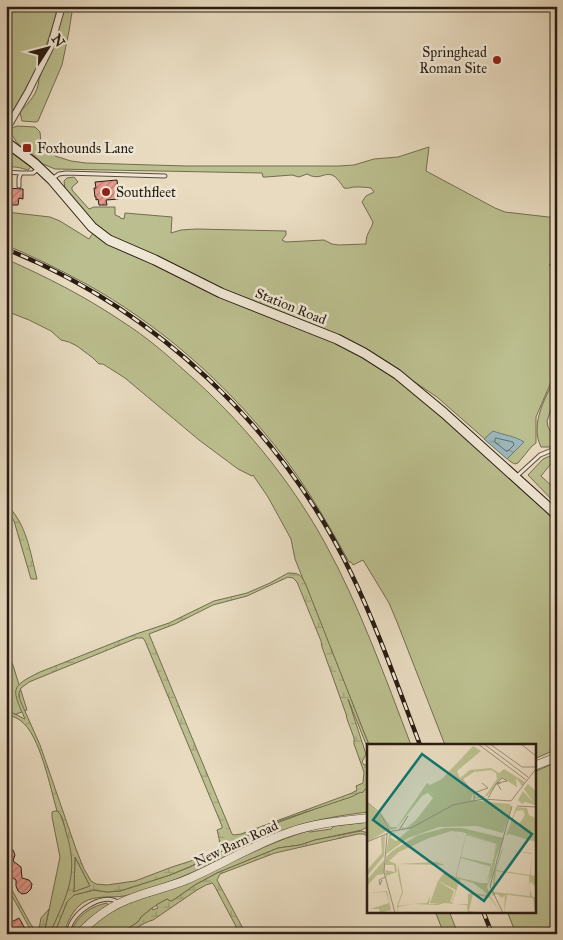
<svg xmlns="http://www.w3.org/2000/svg" width="563" height="940" viewBox="0 0 563 940" font-family="'IM FELL Great Primer',serif">
	<style>
		.grass { fill: #bbbe8e; stroke: #726d50 }
		.wetland { fill: url(#wetland-marsh); stroke: #726d50; fill-rule: evenodd }
		.water { fill: url(#water-ripples); stroke: #6e7a79 }
		.lines { fill: none; stroke-linecap: round; stroke-linejoin: round }
		.shore { stroke: #626a68; stroke-width: 1 }
		.building { fill: url(#building-hatch); stroke: #291c12 }
		.service-casing { stroke: #594c3e; stroke-width: 5 }
		.minor-casing { stroke: #594c3e; stroke-width: 8 }
		.tertiary-casing { stroke: #594c3e; stroke-width: 9 }
		.secondary-casing { stroke: #291c12; stroke-width: 11 }
		.service { stroke: #f0e8d6; stroke-width: 3 }
		.minor { stroke: #f0e8d6; stroke-width: 6 }
		.tertiary { stroke: #f0e8d6; stroke-width: 8 }
		.secondary { stroke: #f0e8d6; stroke-width: 9 }
		.rail-casing { stroke: #291c12; stroke-width: 4.5 }
		.rail { stroke: #f0e8d6; stroke-width: 2.5; stroke-dasharray: 8; stroke-linecap: butt }
		.poi-dot { fill: #8f2418; stroke: #f0e8d6; stroke-width: 2 }
		.labels { text-anchor: middle; stroke-width: 5; stroke-linejoin: round; paint-order: stroke }
		.poi-label { font-size: 14px; fill: #291c12; stroke: #f0e8d6; text-anchor: start }
		.street-label { font-size: 14px; fill: #291c12; stroke: #f0e8d6 }
		.inset-road { fill: none; stroke: #9c8f7a; stroke-width: 1 }
		.view { fill: #0f766e; fill-opacity: 0.15; stroke: #0f766e; stroke-width: 2.5 }
		.inset-edge { fill: none; stroke: #291c12; stroke-width: 2.5 }
	</style>
	<defs>
		<pattern id="wetland-marsh" width="20" height="14" patternUnits="userSpaceOnUse" patternTransform="scale(1.25)"><rect width="20" height="14" fill="#bbbe8e"/><path d="M1 5h8M5 5V1M11 12h8M15 12V8" fill="none" stroke="#a1a379"/></pattern>
		<pattern id="water-ripples" width="26" height="14" patternUnits="userSpaceOnUse" patternTransform="scale(1.25)"><rect width="26" height="14" fill="#9cb8be"/><path d="M2 4q2-2 4 0t4 0M15 11q2-2 4 0t4 0" fill="none" stroke="#7f9599"/></pattern>
		<pattern id="building-hatch" width="6" height="6" patternUnits="userSpaceOnUse" patternTransform="scale(1.25)"><rect width="6" height="6" fill="#e6998d"/><path d="M-1 1l2-2M0 6l6-6M5 7l2-2" fill="none" stroke="#ba7c72"/></pattern>
	</defs>
	<rect width="100%" height="100%" fill="#e8dbc0"/>
	<filter id="stains"><feTurbulence type="fractalNoise" baseFrequency=".004" numOctaves="4"/><feColorMatrix values="0 0 0 0 .2 0 0 0 0 .09 0 0 0 0 .02 0 0 0 .5 -.17"/></filter>
	<radialGradient id="worn" r=".72"><stop offset=".6" stop-color="#630" stop-opacity="0"/><stop offset="1" stop-color="#630" stop-opacity=".3"/></radialGradient>
	<!-- grass -->
	<path class="grass" d="M6,6H48L47,11L49,6H58C50,39 40,64 23,93C18,102 13,111 6,119Z
		M67,6H73L69,31L62,65L38,121L36,122L22,121L20,112C29,102 38,94 39,79L57,35L63,13Z
		M17,126L35,127L40,132L41,143L55,156L71,161L86,163L186,166H339L354,165L374,159L398,157L429,147L426,171L495,208L505,212L557,218V265L550,264L549,265L557,266V368L536,417V443L532,446L518,463L515,464L511,462L437,397L395,369L240,298L103,233L84,213L65,189L64,181L67,178L74,177L78,182L72,187V190L89,209L94,207H115V215L120,217V218L124,219L125,213L172,217L171,233L181,230L196,229L286,231V235L282,240L286,242L324,240L332,244L338,245L366,244C366,232 371,231 373,222L362,202L366,196L374,192L371,188C366,187 360,187 355,187C351,187 349,189 344,188C341,184 337,177 332,175C324,172 319,181 307,174L299,177L292,175L266,177H263L262,173L55,169L43,164L28,150L29,149L27,147L25,148L23,146L21,147L20,146C15,140 11,136 12,128Z
		M6,148L31,167L28,170C20,168 14,165 6,169Z
		M6,212L50,217L60,221L89,239L93,233L106,242L117,248L301,327L369,358L419,396L543,509L557,524V749L534,759V745H445L397,622L389,603L363,560L353,565L351,562H349C324,516 297,470 262,430C213,372 154,322 88,285C61,270 34,257 6,245Z
		M6,259C47,277 86,297 123,322C145,336 165,353 185,371C241,420 289,478 325,543C360,607 385,677 411,745H369L295,559L291,539L268,497L253,475L252,476L238,469L199,440L125,378L103,364H99L93,358L77,346L69,342L61,340L51,331L29,320L6,311Z
		M557,374V392L547,421L548,427L555,438L556,443L552,447H541C529,423 547,395 557,374Z
		M550,456H554V460L541,476L557,491V505L528,475L543,459Z
		M6,643L27,710L6,718Z
		M557,762V774L556,775L557,780V934H516L507,911H534V772Z
		M368,786V812C343,815 318,819 293,827C273,833 254,844 234,853C205,867 177,880 146,890C139,892 132,895 124,896C111,898 96,895 84,902C73,909 67,922 64,934H54L67,902L74,895L94,890L107,892L120,891L170,875L190,867L226,849L252,833L260,829L326,805L361,791L363,792Z
		M55,811H57L60,813C64,826 71,840 72,854C75,882 63,905 52,929L49,934H44L60,857L52,817V812Z
		M368,822V829L365,828L362,830L315,840L300,845L278,848L217,873L195,885L172,901H170L167,899L152,908L141,917L138,922L119,934H84C117,900 149,898 189,882C200,878 210,872 220,867C249,854 277,840 308,831L310,832L331,829L334,826Z
		M75,857L90,886L72,893L74,890Z
		M107,903L108,905L97,913L78,929L74,930L73,927C81,913 92,906 107,903Z
		M435,911H449L458,934H444Z"/>
	<!-- wetland -->
	<path class="wetland" d="M6,504C27,524 30,552 37,579H31L14,521L6,510Z
		M288,573C300,573 301,575 306,585L369,745H368V749L348,699L366,754L362,762L364,765H368V786L362,793L361,792L351,797L282,820L260,829L252,833L226,849L189,867L170,875L120,891L107,892L94,890L74,895L67,902L55,932L54,934H49L52,929C68,892 79,873 66,832C64,825 63,815 57,811C50,787 40,735 21,721C16,717 11,716 6,715V712C14,712 18,716 25,719C12,689 9,687 40,672L136,634L169,623L214,601L247,593L270,583ZM288,577L293,578L297,582L321,641L322,647L346,714L347,719L354,738V744L364,772L363,783L356,786L357,790L352,793L241,834L234,835L232,834L149,634L175,624L213,605L247,596ZM137,638H143L145,641L222,826V828L217,830C219,836 219,841 221,847L215,851L200,858L172,867L135,881L107,885L96,884L91,881L84,869L76,849L40,745L20,700L19,693L21,688L29,682ZM75,857L90,886L73,892L74,890Z
		M361,831L368,833V837L364,834H358L275,853L220,874L217,880L246,934H240L214,885L212,883L206,885L197,890L153,920C141,923 131,934 119,934L138,922L141,917L152,908L153,910L158,908L156,905L167,899L170,901H172L195,885L217,873L278,848L300,845L315,840Z
		M6,879L30,923L36,932L39,929L41,918L49,909L44,934H33L6,885Z"/>
	<!-- water -->
	<path class="water" d="M493,431C503,435 515,436 524,442L507,459L484,439Z"/>
	<g class="lines">
		<!-- shore -->
		<path class="shore" d="M496,438L513,442L514,445L508,451H506L495,442V440Z"/>
	</g>
	<!-- building -->
	<path class="building" d="M117,180L119,199L106,200L107,205H99L98,199L96,200V197H95L94,188H96L95,182Z
		M6,188L23,189V199L19,198L18,205H6Z
		M6,846L13,850L15,855L13,861L21,867L22,878L29,880L32,884L31,889L27,893L22,894L18,891L16,886V880L10,876L7,873L8,863H6Z
		M19,918L28,934H13L12,932L6,934V925Z"/>
	<g class="lines">
		<!-- service casing -->
		<g class="service-casing">
			<path id="service" d="M6,172L21,173
				M52,179L59,174L66,173L165,176
				M19,186V178L21,173H33L38,169
				M557,403V411
				M517,476L540,455L557,448
				M69,934C67,914 105,890 118,903"/>
		</g>
		<!-- minor casing -->
		<g class="minor-casing">
			<path id="minor" d="M6,130L28,92L50,48L62,6"/>
		</g>
		<!-- tertiary casing -->
		<g class="tertiary-casing">
			<path id="tertiary" d="M534,766L557,757
				M79,934C94,918 112,905 132,898C150,891 169,887 186,880C221,865 254,844 290,832C315,823 341,821 368,818"/>
		</g>
		<!-- secondary casing -->
		<g class="secondary-casing">
			<path id="secondary" d="M6,142L34,163L52,180L92,227L109,240L155,260L221,293L337,339L364,353L397,374L444,413L557,515"/>
		</g>
		<!-- service -->
		<use href="#service" class="service"/>
		<!-- minor -->
		<use href="#minor" class="minor"/>
		<!-- tertiary -->
		<use href="#tertiary" class="tertiary"/>
		<!-- secondary -->
		<use href="#secondary" class="secondary"/>
		<!-- rail casing -->
		<g class="rail-casing">
			<path id="rail" d="M6,249C156,309 281,428 351,573C378,629 398,687 420,745
				M483,911L492,934"/>
		</g>
		<!-- rail -->
		<use href="#rail" class="rail"/>
	</g>
	<!-- markers -->
	<g class="poi-dot">
		<circle cx="497" cy="60" r="5"/>
		<rect x="22" y="143" width="10" height="10" rx="2.5"/>
		<circle cx="106" cy="192" r="5"/>
	</g>
	<g class="labels">
		<!-- poi labels -->
		<g class="poi-label">
			<text x="487" y="57" text-anchor="end">Springhead<tspan x="487" dy="16">Roman Site</tspan></text>
			<text x="37" y="153">Foxhounds Lane</text>
			<text x="116" y="197">Southfleet</text>
		</g>
		<!-- street labels -->
		<g class="street-label">
			<text transform="translate(291 306) rotate(22)" y="5">Station Road</text>
			<text transform="translate(236 843) rotate(-25)" y="5">New Barn Road</text>
		</g>
	</g>
	<!-- overview -->
	<g transform="translate(367 744)">
		<rect width="169" height="169" fill="#e8dbc0"/>
		<path d="M106,2L114,7L90,27L93,34L103,26L124,24L132,29L137,25L158,38L155,42L149,34L150,43L135,34L120,52L107,55L108,50L109,53L118,52L130,35L129,29L124,26L107,28L95,36L106,49L104,56L143,60L145,64L136,89L110,82L72,83L41,94L19,110L22,90L29,88L23,93L29,97L44,84L35,85L34,83L39,84L49,76L66,54L61,49L55,52L29,85L23,86L12,67L24,83H30L60,39L63,41L75,35ZM161,40L169,47V61L158,58L155,60L151,56L156,47L167,59L157,45ZM0,58L14,72L21,86L0,98ZM149,63L160,64L162,71L169,74V98L142,90L139,92ZM156,66L158,71L152,80L145,77L149,67ZM78,84H95L137,94L129,113L125,131L120,143L124,152L106,139H121L130,100L95,88L84,87L62,94L32,108L22,117L29,120L30,128L19,132L18,126L28,128L27,121H18L19,113L25,107L51,91ZM18,91L17,112L0,132V126L15,109L14,93ZM17,116V130L10,131L0,142V136ZM77,129L92,134L89,146L71,137ZM20,147L24,166L13,169L12,165H3L22,159L19,148L0,149Z" fill="#bbbe8e" fill-rule="evenodd"/>
		<path d="M71,137L87,147L83,159H63Z" fill="#bbbe8e"/>
		<path d="M99,90L130,100L118,144L134,169L123,154L106,150L102,167L118,169H101L100,161L77,159L71,161L46,160L31,163V169L30,162L35,148L31,131V120L69,118L78,121L31,120L36,148L31,162L46,160L60,159L63,152L62,160L85,158L92,135L89,131ZM99,91L129,100L125,120L94,113ZM94,114L125,123L119,140L89,133ZM93,135L113,141L120,151L105,149L101,150V160H85ZM135,105L165,109L164,131L169,132V143L164,138L162,142L165,152L169,154L168,169L166,154L140,151L137,169L138,151L135,154L130,150L125,152L127,129ZM136,105L165,110L163,131L129,126ZM129,127L162,132L163,152L127,148Z" fill="#bbbe8e" fill-rule="evenodd"/>
		<path class="inset-road" d="M111,0L159,36M117,0L161,33M123,0L155,23H169M154,0L169,12M95,35L107,49M129,40L135,34L140,37L130,39L134,46M121,54L129,40L134,39M107,56V49L121,44L115,39M144,57L168,26M0,58L13,69L23,88M150,62L169,63M32,86L41,72M20,90L17,128L28,169M0,98L26,87L44,84L86,61L116,55L144,57M15,136L13,141L12,136L18,133M136,169L123,142L145,62"/>
		<path class="view" d="M55,10L165,90L117,157L6,76Z"/>
		<rect width="169" height="169" class="inset-edge"/>
	</g>
	<!-- margin -->
	<rect width="563" height="940" fill="none" stroke="#e8dbc0" stroke-width="25"/>
	<rect x="8" y="8" width="548" height="925" fill="none" stroke="#291c12" stroke-width="2.5"/>
	<rect x="12" y="12" width="538" height="915" fill="none" stroke="#291c12"/>
	<!-- north arrow -->
	<g transform="translate(48 48) rotate(54)" stroke="#f0e8d6" stroke-width="4" paint-order="stroke">
	<path d="M0-4L9 19L0 12L-9 19Z" fill="#291c12"/>
	<text y="-8" font-size="14" font-weight="bold" text-anchor="middle" fill="#291c12">N</text>
	</g>
	<rect width="100%" height="100%" filter="url(#stains)"/>
	<rect width="100%" height="100%" fill="url(#worn)"/>
</svg>
